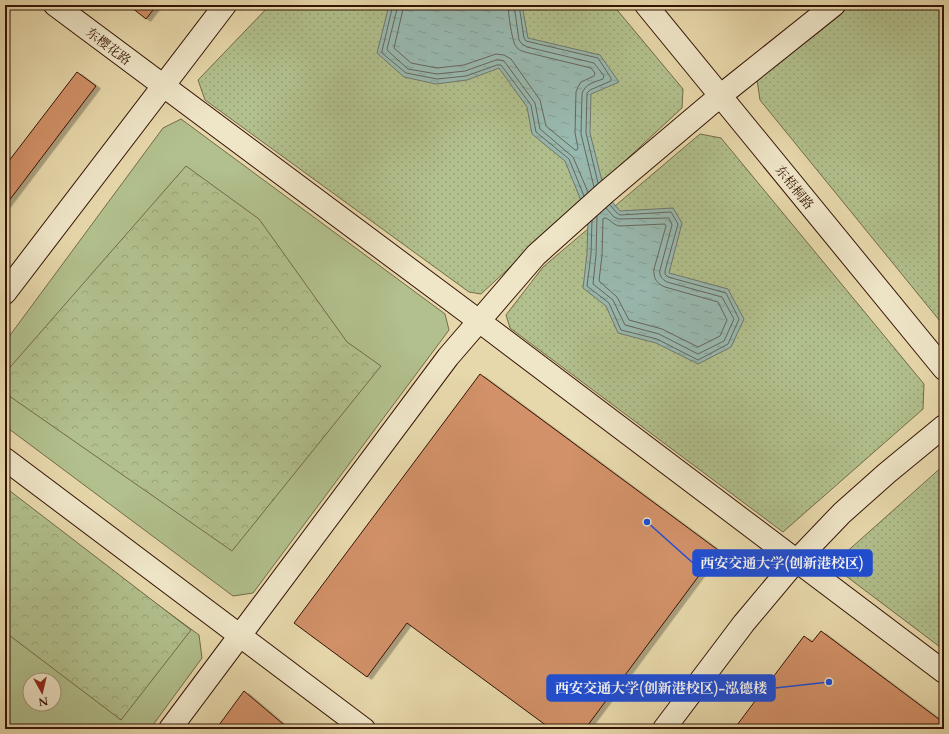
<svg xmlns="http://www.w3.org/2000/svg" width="949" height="734" viewBox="0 0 949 734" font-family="Cardo,'Noto Serif SC',serif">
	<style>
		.grass { fill: #b1c08d; stroke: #736a4a; fill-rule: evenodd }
		.forest { fill: url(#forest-crowns); stroke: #736a4a }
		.park { fill: url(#park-dots); stroke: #736a4a }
		.water { fill: url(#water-ripples); stroke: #70776c }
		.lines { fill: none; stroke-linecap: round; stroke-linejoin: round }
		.shore { stroke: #66665b; stroke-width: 1 }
		.building { fill: #d29167; stroke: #351406; filter: url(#shadow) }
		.secondary-casing { stroke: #351406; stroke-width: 24 }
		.secondary { stroke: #efe6c8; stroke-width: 22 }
		.labels { text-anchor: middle; stroke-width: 3.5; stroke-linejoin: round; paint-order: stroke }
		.street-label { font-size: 13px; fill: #351406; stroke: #efe6c8 }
		.leader { fill: none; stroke: #1d4ed8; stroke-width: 1.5 }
		.callout-dot { fill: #1d4ed8; stroke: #efe6c8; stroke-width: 1.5 }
		.callout { fill: #1d4ed8; stroke: #1d4ed8; stroke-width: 1.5 }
		.callout-label { font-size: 14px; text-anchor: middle; font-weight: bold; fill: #fff }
	</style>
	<defs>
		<pattern id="forest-crowns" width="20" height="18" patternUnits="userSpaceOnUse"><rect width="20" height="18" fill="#b1c08d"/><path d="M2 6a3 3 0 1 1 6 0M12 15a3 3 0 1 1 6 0" fill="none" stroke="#99a478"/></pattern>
		<pattern id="park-dots" width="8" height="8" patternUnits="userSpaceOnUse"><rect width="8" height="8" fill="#b1c08d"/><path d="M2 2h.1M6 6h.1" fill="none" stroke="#99a478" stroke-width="1.8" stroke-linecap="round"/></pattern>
		<pattern id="water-ripples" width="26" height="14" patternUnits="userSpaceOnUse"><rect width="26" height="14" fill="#98b9b0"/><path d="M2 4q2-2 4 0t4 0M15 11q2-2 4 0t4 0" fill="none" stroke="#849e96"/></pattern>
		<filter id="shadow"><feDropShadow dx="4.5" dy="2.5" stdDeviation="0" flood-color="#0004"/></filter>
	</defs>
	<rect width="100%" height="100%" fill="#e7d8ab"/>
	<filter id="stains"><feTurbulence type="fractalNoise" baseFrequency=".005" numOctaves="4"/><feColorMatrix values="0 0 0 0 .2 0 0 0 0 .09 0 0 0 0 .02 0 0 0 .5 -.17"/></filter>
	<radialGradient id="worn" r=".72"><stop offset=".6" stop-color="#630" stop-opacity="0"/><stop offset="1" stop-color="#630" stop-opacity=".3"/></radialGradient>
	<!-- grass -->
	<path class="grass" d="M181,119L445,314L449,330L253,593L233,596L5,426V342L163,128Z
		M5,492L199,635L202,658L150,729H5ZM30,680H54V704H30Z"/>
	<!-- forest -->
	<path class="forest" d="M186,166L259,219L347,342L381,366L232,551L5,393V373Z
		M10,491L191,630L121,720L5,632V498Z"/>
	<!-- park -->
	<path class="park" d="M270,5H613L683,89L682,108L481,294L469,292L205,100L198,80Z
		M850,5H944V326L760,100L757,80Z
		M700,134L721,138L924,384L923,409L783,532L510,328L506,315L543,267Z
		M944,465V650L842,573V556Z"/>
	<!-- water -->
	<path class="water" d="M389,5H522L528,38L600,55L619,82L591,94L590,133L605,193L620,211L673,208L682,223L669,273L728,289L744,319L731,347L698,364L656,343L618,333L606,306L583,288L587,254L588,218L565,161L532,134L527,107L499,68L467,80L436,84L404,77L377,53Z"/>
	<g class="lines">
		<!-- shore -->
		<path class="shore" d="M393,5L382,51V53L406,73L437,79L466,76L497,65H501L531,105L536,132L569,159L584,196
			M398,5L387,49L388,51L408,69L437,74L465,71L496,60H500L504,61L535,103L540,129L573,157L588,192
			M404,5L394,48L411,63L437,68L464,65L496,54L504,55L511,59L540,100L546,126L575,150H577L578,148L575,133L576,92L578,87L581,82L594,76L595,73L591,68L525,52C521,51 517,49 515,45C512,39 508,13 508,5
			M514,5L519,40L522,44L527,47L594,63L604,76L603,79C595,82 584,84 582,94L581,134L594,187
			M519,5L524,38L526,41L598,58L611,78V81L590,90L587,93L586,133L598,183
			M597,216L596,255L593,284L613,300L625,325L659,334L698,354L724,341L734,319L722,297L667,282C662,279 659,276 660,270L672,225L669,218L619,219L614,217L606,208
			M605,218C610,219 612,224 619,226L665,224L666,226L654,269C653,278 657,284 665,287L718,302L727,320L720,336L698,347L662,329L629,320L617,297L599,281L602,255L603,219Z
			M592,220L591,254L587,286L609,303L621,330L657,339L698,360L728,344L739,319L726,293L668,277L665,274V271L678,224L671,212L620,215L617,213L610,205"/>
	</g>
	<!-- building -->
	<path class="building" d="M133,5H157L146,19L131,7Z
		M77,72L96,86L5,206V166Z
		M480,374L718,550L585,729H551L407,623L367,677L294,623Z
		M821,631L944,723V729H734L804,636L812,642Z
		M244,691L289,729H216Z"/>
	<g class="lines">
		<!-- secondary casing -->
		<g class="secondary-casing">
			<path id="secondary" d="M55,5L479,321L944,672
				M646,5L944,369
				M5,293L225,5
				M5,459L364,729
				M170,729L448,357L536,255L605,193L720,96L834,5
				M664,729L744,623L796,561L842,513L887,473L944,426"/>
		</g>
		<!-- secondary -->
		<use href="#secondary" class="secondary"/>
	</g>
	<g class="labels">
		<!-- street labels -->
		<g class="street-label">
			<text transform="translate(109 46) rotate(37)" y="5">东樱花路</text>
			<text transform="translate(795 187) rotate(51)" y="5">东梧桐路</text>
		</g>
	</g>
	<!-- callouts -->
	<path class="leader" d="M647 522L693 563M829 682L775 688"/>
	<g class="callout-dot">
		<circle cx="647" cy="522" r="4"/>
		<circle cx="829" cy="682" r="4"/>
	</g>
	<g class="callout">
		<rect x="693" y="550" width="179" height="26" rx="4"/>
		<rect x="547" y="675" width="228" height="26" rx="4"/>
	</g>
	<g class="callout-label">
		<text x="782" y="568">西安交通大学(创新港校区)</text>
		<text x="661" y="693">西安交通大学(创新港校区)-泓德楼</text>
	</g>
	<!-- margin -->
	<rect width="949" height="734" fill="none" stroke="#e7d8ab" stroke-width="20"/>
	<rect x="6" y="6" width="937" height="722" fill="none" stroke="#351406" stroke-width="2"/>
	<rect x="10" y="10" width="929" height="714" fill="none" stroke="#351406"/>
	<!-- north arrow -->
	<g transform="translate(42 692) rotate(172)"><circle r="19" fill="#efe6c8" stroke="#a5927a"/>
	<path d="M0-3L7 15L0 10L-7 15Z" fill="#8f2418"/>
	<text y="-6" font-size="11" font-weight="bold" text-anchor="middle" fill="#351406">N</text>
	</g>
	<rect width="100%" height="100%" filter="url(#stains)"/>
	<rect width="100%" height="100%" fill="url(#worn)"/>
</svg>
